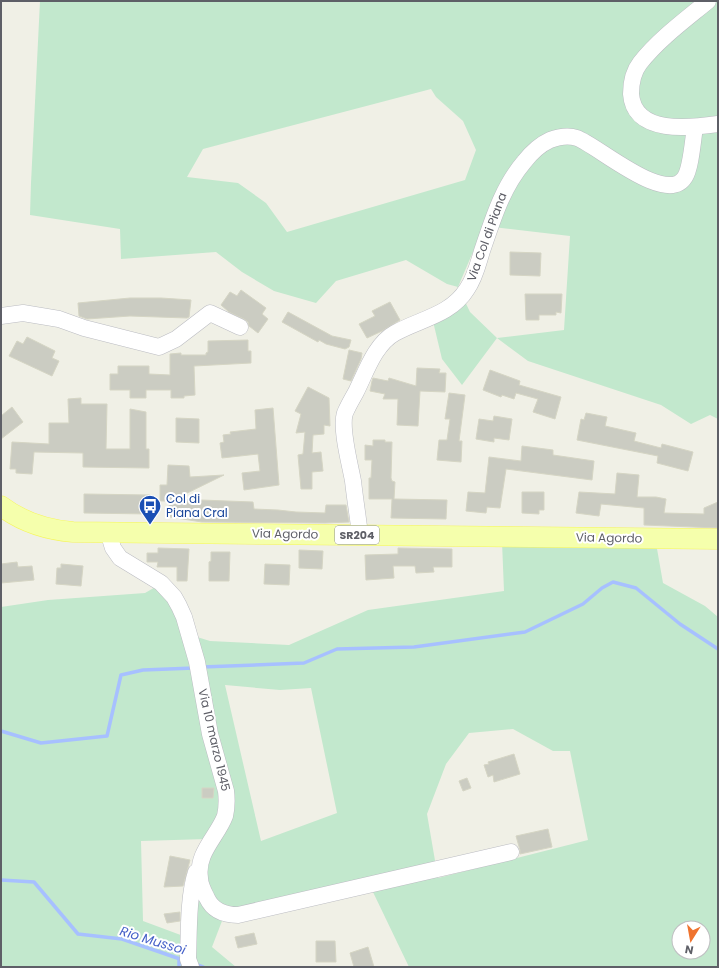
<svg xmlns="http://www.w3.org/2000/svg" width="719" height="968" viewBox="0 0 719 968" font-family="Poppins,sans-serif">
	<style>
		.green { fill: #c2e8cd; fill-rule: evenodd }
		.lines { fill: none; stroke-linecap: round; stroke-linejoin: round }
		.stream { stroke: #a7c0ff; stroke-width: 3.5 }
		.building { fill: #cbccc2; stroke: #d5d5c4 }
		.minor-casing { stroke: #bbbcc2; stroke-width: 17 }
		.major-casing { stroke: #f6f659; stroke-width: 21 }
		.minor { stroke: #fff; stroke-width: 16 }
		.major { stroke: #f5ffac; stroke-width: 20 }
		.labels { text-anchor: middle; stroke-width: 4; stroke-linejoin: round; paint-order: stroke }
		.shield { fill: #fff; stroke: #8e8f95; stroke-width: 1 }
		.shield-label { font-size: 11px; font-weight: bold; fill: #5e5f67 }
		.street-label { font-size: 12px; fill: #5e5f67; stroke: #fff }
		.transit-label { font-size: 12px; fill: #164399; stroke: #fff; text-anchor: start }
		.water-label { font-size: 13px; font-style: italic; fill: #4560c8; stroke: #fff }
	</style>
	<rect width="100%" height="100%" fill="#f0f0e6"/>
	<!-- green -->
	<path class="green" d="M40,1H718V419L710,415L691,424L661,405L528,361L497,338L462,385L442,359L431,313L451,300L458,287L447,284L406,260L336,281L316,303L274,291L242,272L216,252L121,259L120,229L30,215L31,183ZM431,89L436,97L463,121L476,150L465,180L287,232L266,203L238,183L187,177L203,149ZM484,226L570,236L564,330L497,338L470,312L458,287Z
		M502,542L656,543L663,583L705,606L718,617V967H409L372,890L255,917L222,921L212,947L236,967H1V607L48,600L145,593L164,582L197,637L210,641L289,645L368,610L504,591ZM225,685L280,690L311,688L337,813L261,841ZM513,729L553,751H570L588,840L438,878L427,814L446,764L469,733ZM207,839L186,937L143,921L141,841ZM679,928H703V952H679Z"/>
	<g class="lines">
		<!-- stream -->
		<path class="stream" d="M202,667L304,663L337,649L414,647L525,632L583,604L602,588L613,582L636,588L680,624L718,649
			M1,731L41,743L107,736L121,675L143,670L194,668
			M1,880L34,882L78,934L122,939L183,960
			M179,959V967
			M195,964L203,967"/>
	</g>
	<!-- building -->
	<path class="building" d="M510,252L541,253L540,276L510,275Z
		M241,290L266,308L262,314L268,319L258,333L249,326L248,322L244,319L229,312L221,305L230,292L237,296Z
		M525,294H562L561,313L556,312V315H539V320H526Z
		M130,298H161L191,300L189,317L187,318L130,316L87,319L79,316L78,303Z
		M390,302L400,320L382,331L367,338L359,324L375,316L372,311Z
		M288,312L332,336L351,340L349,347L345,349L326,344L319,340L318,342L282,322Z
		M27,337L55,351L52,358L59,361L52,376L9,356L17,341L23,344Z
		M248,340V351H251V363L194,366L195,395L184,396V398H171V390H146V398H130V390H110V374H118V366H149V374L170,375V354L181,353V355H206V353L208,352V341Z
		M349,350L362,353L361,359L351,381L343,379Z
		M417,368L440,369L439,373H446L445,392L420,391L418,426L397,425L398,399H383L385,394L370,391L372,381L373,378L388,381L389,378L416,386Z
		M490,370L520,381L519,385L561,397L555,419L533,412L538,399L516,393L514,399L502,395L501,397L483,390Z
		M308,387L329,398L330,426L324,425V434L313,435L312,453L321,452L323,471L312,472V489H301L298,455L303,454L305,432L296,433L301,414L295,411Z
		M449,393L465,395L459,441H462L461,462L437,460L439,440H447L450,419H445Z
		M81,398V404H107L106,449H130V409L146,412V449H149V468L83,467V453L34,452L32,474L16,473V469H10L12,442L49,444V423H69L68,399Z
		M12,407L23,422L1,439V416Z
		M273,408L279,485L244,490L242,473L260,471L258,454L222,458L220,443L224,442L223,435L231,434L230,432L256,429L255,410Z
		M586,413L607,417L605,426L636,433L634,441L661,448L662,444L693,452L688,471L657,463L658,456L577,440L581,419L584,420Z
		M494,416L512,419L509,440L494,438V442L476,439L479,419L493,421Z
		M176,418L199,419V443L176,442Z
		M373,440H385V442H392L391,478L392,481L395,482L394,499L447,500L446,519L391,518L392,499H369V478H371L372,460H365V445L373,446Z
		M522,446L553,450V455L594,461L592,480L506,469L500,508L487,507L486,513L466,511L468,492L485,493L489,457L521,461Z
		M168,465L189,466L190,477L224,475L175,499L253,502L254,509L278,510L296,512L325,513L326,505H346L349,522L325,523L202,522L170,517L169,501H160V485H167Z
		M617,473L639,475L637,497H656L666,499L664,513L704,514V508L718,502V528L644,525V508L601,504L599,516L576,513L579,492L615,494Z
		M522,492H544V510H539V514L522,513Z
		M84,494L150,495V514L84,513Z
		M158,548L189,549L187,581H177V567H157L158,562H147V553H158Z
		M398,548L452,549V567H433L434,572L416,573L415,566H393L394,578L366,580L365,555L398,554Z
		M299,550L323,551L322,569L299,568Z
		M211,552H230L229,581H209V562L211,561Z
		M17,562L18,567L32,566L34,580L1,583V564Z
		M61,564L83,566L81,586L56,584L57,568H61Z
		M265,564L290,565L289,585L264,584Z
		M514,754L520,774L494,782L493,775L488,777L484,765L489,764L488,762Z
		M467,778L471,788L463,791L459,781Z
		M202,788H214L213,798H202Z
		M548,829L552,847L520,854V850L516,836Z
		M170,856L190,860L183,886L164,887Z
		M180,912V921L167,923L164,914Z
		M254,933L257,944L238,948L235,937Z
		M316,941H335L336,962H316Z
		M368,947L374,967H354L350,953Z"/>
	<g class="lines">
		<!-- minor casing -->
		<g class="minor-casing">
			<path id="minor" d="M708,1C685,20 659,39 640,63C633,72 631,83 631,94C634,135 690,128 718,124
				M1,316L23,313L59,319L84,328L159,347L176,339L210,313L240,327
				M108,532L113,548L120,558L161,583L174,597L179,606L184,617L197,662L210,734L226,791C227,799 227,807 225,816C217,837 196,853 200,878C200,885 204,892 207,898C213,911 225,915 238,915L511,852
				M360,535C358,517 355,499 353,481C350,464 340,428 345,413C348,406 352,399 356,392C366,372 375,344 395,333C420,319 451,315 467,289C475,278 478,264 482,251C493,219 502,188 524,162C531,153 539,145 550,140C558,137 568,135 577,138C597,145 667,207 685,177C691,168 693,139 695,127
				M191,967L188,959C189,933 188,896 196,872"/>
		</g>
		<!-- major casing -->
		<g class="major-casing">
			<path id="major" d="M1,506C22,522 48,530 73,532L718,539"/>
		</g>
		<!-- minor -->
		<use href="#minor" class="minor"/>
		<!-- major -->
		<use href="#major" class="major"/>
	</g>
	<!-- icons -->
	<defs>
		<g id="bus-pin" transform="scale(1.15)"><path d="M0 17L-7.5 6A9.5 9.5 0 1 1 7.5 6Z" fill="#1a4fb4" stroke="#fff"/><path d="M-5-6H5V4H4V6H2V4H-2V6H-4V4H-5ZM-3.5-4V0h7V-4ZM-3.5 1.2v1.5H-2V1.2ZM2 1.2v1.5H3.5V1.2Z" fill="#fff"/></g>
	</defs>
	<g fill-rule="evenodd">
		<use href="#bus-pin" x="150" y="506"/>
	</g>
	<g class="labels">
		<!-- shield labels -->
		<rect class="shield" x="335" y="526" width="44" height="18" rx="3"/>
		<g class="shield-label">
			<text x="357" y="539">SR204</text>
		</g>
		<!-- street labels -->
		<g class="street-label">
			<text transform="translate(487 237) rotate(-70)" y="4">Via Col di Piana</text>
			<text transform="translate(285 534) rotate(1)" y="4">Via Agordo</text>
			<text transform="translate(609 538) rotate(1)" y="4">Via Agordo</text>
			<text transform="translate(214 740) rotate(77)" y="4">Via 10 marzo 1945</text>
		</g>
		<!-- transit labels -->
		<g class="transit-label">
			<text x="166" y="503">Col di<tspan x="166" dy="14">Piana Cral</tspan></text>
		</g>
		<!-- water labels -->
		<g class="water-label">
			<text transform="translate(153 940) rotate(17)" y="5">Rio Mussoi</text>
		</g>
	</g>
	<!-- border -->
	<rect width="719" height="968" fill="none" stroke="#5e5f67" stroke-width="4"/>
	<!-- north arrow -->
	<g transform="translate(691 940) rotate(191)"><circle r="19" fill="#ffffff" stroke="#bfbfc2"/>
	<path d="M0-3L7 15L0 10L-7 15Z" fill="#ef732e"/>
	<text y="-6" font-size="11" font-weight="bold" text-anchor="middle" fill="#5e5f67">N</text>
	</g>
</svg>
